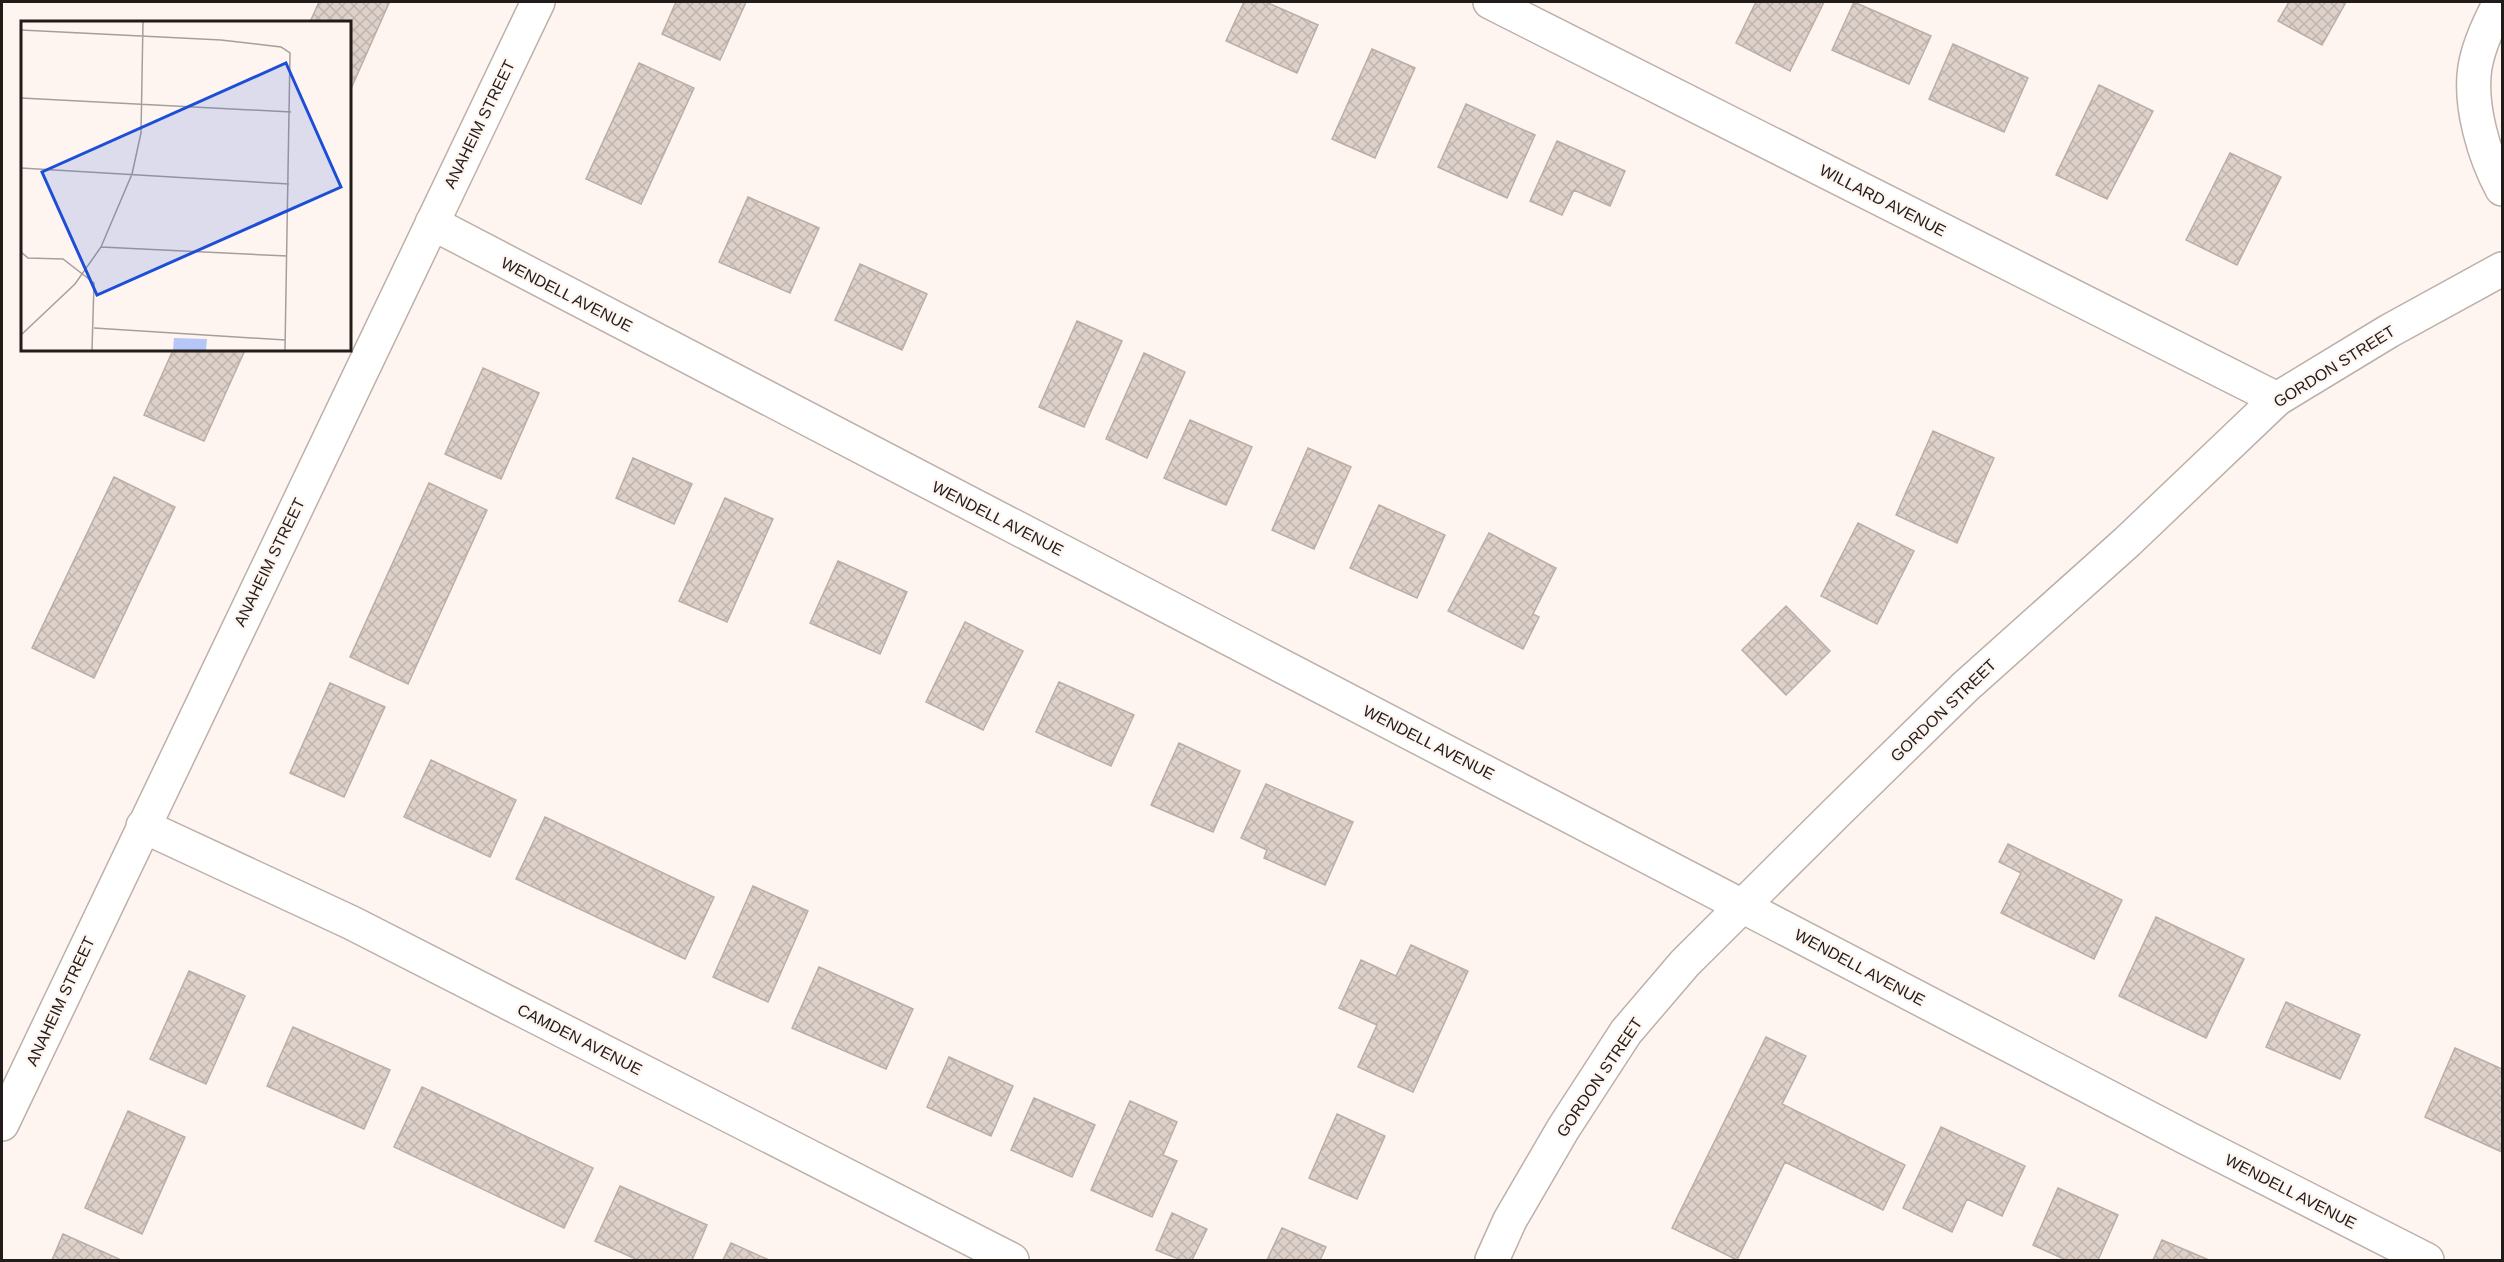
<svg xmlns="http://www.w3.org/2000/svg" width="2504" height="1262" viewBox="0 0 2504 1262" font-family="Arial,sans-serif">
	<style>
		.building { fill: url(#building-cross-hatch); stroke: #bbaea7; stroke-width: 1.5 }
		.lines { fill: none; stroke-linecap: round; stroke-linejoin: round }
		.minor-casing { stroke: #bdb0a9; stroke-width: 36 }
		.tertiary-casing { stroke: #bdb0a9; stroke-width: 36 }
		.minor { stroke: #fff; stroke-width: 33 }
		.tertiary { stroke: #fff; stroke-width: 33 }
		.labels { text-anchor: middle; stroke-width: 4.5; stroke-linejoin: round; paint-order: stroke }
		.street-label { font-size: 16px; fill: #211c19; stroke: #fef5f1 }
		.inset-road { fill: none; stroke: #a69e9b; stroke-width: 1.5 }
		.view { fill: #1d4ed8; fill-opacity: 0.15; stroke: #1d4ed8; stroke-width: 3 }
		.inset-edge { fill: none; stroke: #211c19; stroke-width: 3 }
	</style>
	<defs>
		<pattern id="building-cross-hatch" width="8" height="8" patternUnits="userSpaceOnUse" patternTransform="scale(1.5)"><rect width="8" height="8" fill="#ded1ca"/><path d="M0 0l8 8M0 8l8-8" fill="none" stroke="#beb3ad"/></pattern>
	</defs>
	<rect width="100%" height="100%" fill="#fef5f1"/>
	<!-- building -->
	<path class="building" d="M319,2H384L389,3L350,91V22H310Z
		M676,2H746L720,60L662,34Z
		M1244,2H1266L1318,25L1297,73L1226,41Z
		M1756,2H1824L1790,71L1736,43Z
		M1854,2L1931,36L1909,84L1832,50Z
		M2289,2H2346L2322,45L2278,21Z
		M1953,44L2028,78L2004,132L1929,99Z
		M1372,49L1415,68L1375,158L1332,139Z
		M639,63L694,88L641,204L586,179Z
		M2099,85L2153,111L2107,199L2056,175Z
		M1466,104L1535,135L1507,198L1438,167Z
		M1557,141L1625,171L1610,206L1574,190L1562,215L1530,201Z
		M2230,153L2281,177L2237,265L2186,240Z
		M748,197L819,228L790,293L719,262Z
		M860,264L927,294L902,350L835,320Z
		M1077,321L1122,341L1084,427L1039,407Z
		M173,350H245L204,441L144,415Z
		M1144,353L1185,372L1147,458L1106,439Z
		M483,368L539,393L501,479L445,454Z
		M1190,420L1252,447L1226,505L1164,478Z
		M1933,431L1994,458L1957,543L1896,515Z
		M1308,448L1351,467L1314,549L1272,530Z
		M633,458L692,484L674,524L616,498Z
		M114,477L175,507L94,678L32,648Z
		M429,483L487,510L408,684L350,657Z
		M725,498L773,519L727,622L679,601Z
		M1379,505L1445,535L1417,598L1350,568Z
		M1858,523L1914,551L1877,624L1821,596Z
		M1489,533L1556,568L1533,614L1539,617L1523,649L1448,611Z
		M838,561L907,592L880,654L810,623Z
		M1786,606L1830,651L1786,695L1742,650Z
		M965,622L1023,651L983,730L926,702Z
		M1059,682L1134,715L1111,766L1036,732Z
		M330,683L385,707L344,797L290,773Z
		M1179,743L1240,771L1213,832L1151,805Z
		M431,760L516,800L490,857L404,817Z
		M1266,784L1353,822L1325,885L1264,858L1267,850L1241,838Z
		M545,817L714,897L685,959L516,879Z
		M2008,844L2122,900L2094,959L2001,913L2021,873L1999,862Z
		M753,886L808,911L768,1002L713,977Z
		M2156,917L2244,959L2206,1038L2119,996Z
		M1411,945L1468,971L1413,1092L1358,1067L1377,1025L1339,1008L1361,960L1396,976Z
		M819,967L913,1009L886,1069L792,1028Z
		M189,971L245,996L206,1084L150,1059Z
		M2286,1002L2360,1035L2340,1079L2266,1047Z
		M293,1027L390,1070L364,1129L267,1086Z
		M1766,1037L1806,1056L1782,1104L1905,1165L1883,1210L1785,1162L1737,1260L1672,1228Z
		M2455,1048L2502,1069V1152L2425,1117Z
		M949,1057L1013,1086L991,1136L927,1107Z
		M422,1087L593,1168L564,1228L394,1147Z
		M1034,1098L1095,1125L1072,1177L1011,1150Z
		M1130,1101L1177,1122L1163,1155L1177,1161L1152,1217L1091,1190Z
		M128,1111L185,1137L142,1234L85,1208Z
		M1337,1114L1385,1136L1357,1199L1309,1178Z
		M1941,1127L2025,1166L2002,1216L1967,1199L1952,1232L1903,1208Z
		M620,1186L707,1225L692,1260H638L595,1241Z
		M2058,1188L2118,1215L2098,1260H2066L2033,1245Z
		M1172,1213L1207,1229L1192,1260H1181L1156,1250Z
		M1282,1228L1326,1247L1320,1260H1267Z
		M63,1234L119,1259V1260H52Z
		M2162,1240L2209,1260H2153Z
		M731,1243L769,1260H723Z"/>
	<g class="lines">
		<!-- minor casing -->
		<g class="minor-casing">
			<path id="minor" d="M1490,2L2277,399
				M2500,2C2490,22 2479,44 2475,67C2469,105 2484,156 2502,189
				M432,223L2187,1138L2427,1260
				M143,826L352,923L1012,1260
				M2,1124L538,2"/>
		</g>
		<!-- tertiary casing -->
		<g class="tertiary-casing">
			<path id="tertiary" d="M1492,1260L1510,1220L1563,1129L1626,1032L1685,963L1836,813L1965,687L2127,542L2277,399L2389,331L2502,269"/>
		</g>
		<!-- minor -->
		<use href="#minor" class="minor"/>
		<!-- tertiary -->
		<use href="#tertiary" class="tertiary"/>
	</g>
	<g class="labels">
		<!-- street labels -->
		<g class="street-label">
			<text transform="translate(479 124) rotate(-64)" y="6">ANAHEIM STREET</text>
			<text transform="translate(1883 200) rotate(27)" y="6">WILLARD AVENUE</text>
			<text transform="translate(567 294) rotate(27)" y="6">WENDELL AVENUE</text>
			<text transform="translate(2334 366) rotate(-32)" y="6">GORDON STREET</text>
			<text transform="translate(998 518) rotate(27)" y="6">WENDELL AVENUE</text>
			<text transform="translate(269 562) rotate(-64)" y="6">ANAHEIM STREET</text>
			<text transform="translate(1943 710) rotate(-44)" y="6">GORDON STREET</text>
			<text transform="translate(1429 742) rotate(27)" y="6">WENDELL AVENUE</text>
			<text transform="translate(1860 967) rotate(28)" y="6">WENDELL AVENUE</text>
			<text transform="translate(60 1001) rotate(-65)" y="6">ANAHEIM STREET</text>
			<text transform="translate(580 1039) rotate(27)" y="6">CAMDEN AVENUE</text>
			<text transform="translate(1599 1077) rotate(-56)" y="6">GORDON STREET</text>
			<text transform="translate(2291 1191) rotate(27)" y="6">WENDELL AVENUE</text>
		</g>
	</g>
	<!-- overview -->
	<g transform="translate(21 21)">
		<rect width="330" height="330" fill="#fef5f1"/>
		<path d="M153,317L186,318L185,329H152Z" fill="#b6c6f6"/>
		<path class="inset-road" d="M0,9L200,19L260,26L269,32L264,329M0,77L270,91M0,147L268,163M80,226L266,235M0,231L7,237L42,238L73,262L71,329M73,307L264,319M0,314L54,263L80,226L111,153L120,112L122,1"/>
		<path class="view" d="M265,42L320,166L76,274L21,151Z"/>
		<rect width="330" height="330" class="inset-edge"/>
	</g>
	<!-- border -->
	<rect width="2504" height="1262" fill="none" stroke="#211c19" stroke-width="6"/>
</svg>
